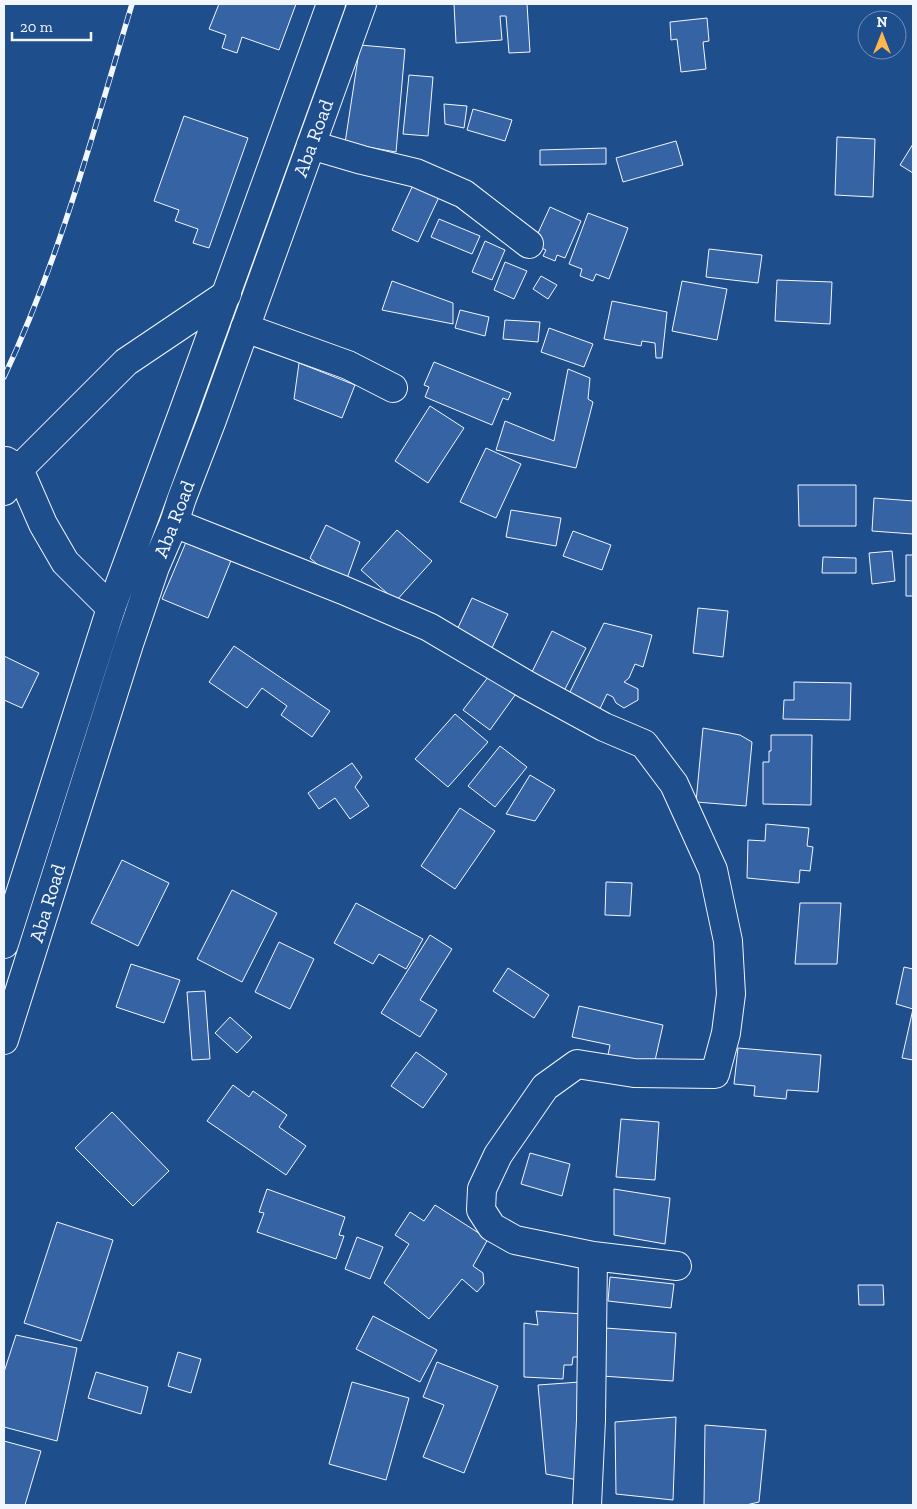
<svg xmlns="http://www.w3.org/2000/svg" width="917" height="1509" viewBox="0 0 917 1509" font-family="'Zilla Slab',serif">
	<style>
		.building { fill: #3563a3; stroke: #f2f6ff }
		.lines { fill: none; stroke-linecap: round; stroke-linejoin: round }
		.minor-casing { stroke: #f2f6ff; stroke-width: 30 }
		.major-casing { stroke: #f2f6ff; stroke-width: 30 }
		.minor { stroke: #1f4e8c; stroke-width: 28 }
		.major { stroke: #1f4e8c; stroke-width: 28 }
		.rail-casing { stroke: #f2f6ff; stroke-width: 5.5 }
		.rail { stroke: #1f4e8c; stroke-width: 4; stroke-dasharray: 11; stroke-linecap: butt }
		.labels { text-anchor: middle; stroke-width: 4; stroke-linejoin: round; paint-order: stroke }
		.street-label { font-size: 20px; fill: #f2f6ff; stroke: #1f4e8c }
	</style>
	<rect width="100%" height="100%" fill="#1f4e8c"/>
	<!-- building -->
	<path class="building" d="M219,4H296L279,50L242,37L237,53L222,48L226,35L209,29Z
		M454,4H527L530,52L509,53L506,16H500L502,40L456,43Z
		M707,18L709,41L703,42L706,69L681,72L677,39L671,40L670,22Z
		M360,45L405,49L396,152L345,143Z
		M409,75L433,77L428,136L403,134Z
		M444,104L467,106L464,128L445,124Z
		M473,109L512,120L505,141L467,130Z
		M184,116L248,138L209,248L193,243L198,229L175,221L179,210L154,201Z
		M837,137L875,139L873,197L835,195Z
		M676,141L683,165L623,182L616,158Z
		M913,144V173L900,165Z
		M606,148V164L540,165V150Z
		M413,185L439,197L418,242L392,230Z
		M550,207L581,221L565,258L557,255L555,261L543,256L546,250L533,244Z
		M588,213L628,228L609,279L596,274L593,281L580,276L582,269L569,264Z
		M439,219L480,236L472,254L431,237Z
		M485,241L505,250L492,280L472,272Z
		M709,249L762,255L758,283L706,277Z
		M505,262L527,271L514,299L494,290Z
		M541,276L557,285L548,299L533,289Z
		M777,280L832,282L830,324L775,321Z
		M392,281L453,303V324L382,310Z
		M682,281L727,289L717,340L672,331Z
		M612,301L667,312L662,358H656L655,343L642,341L641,346L604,339Z
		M460,310L489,317L485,336L455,328Z
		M505,320L540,322L538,342L503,339Z
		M549,328L593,344L584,367L541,352Z
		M434,362L511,393L508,400L503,398L492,425L425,397L429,387L424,385Z
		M299,363L355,385L342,418L294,399Z
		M568,369L590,378L588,399L593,402L576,468L496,450L505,421L554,441Z
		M430,406L464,428L428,483L395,461Z
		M486,448L521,464L496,518L460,502Z
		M798,485H856V526H799Z
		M874,498L913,501V534L872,531Z
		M511,510L561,518L556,546L506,537Z
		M326,525L360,542L344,587L310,558Z
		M397,530L432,561L396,601L361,570Z
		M573,531L611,545L602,570L563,556Z
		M189,535L234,553L208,618L162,599Z
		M892,551L895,581L872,584L869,553Z
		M906,555H913V596H906Z
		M823,557L856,558V573H822Z
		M472,598L508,614L491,650L455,634Z
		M698,608L728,611L723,657L693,653Z
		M604,623L652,635L643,667L635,664L629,678L624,682L638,689V700L624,708L616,703L613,697L607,694L598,713L567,698Z
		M552,631L586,648L563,693L530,676Z
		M234,646L330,711L312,737L281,715L287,706L262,688L247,708L209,682Z
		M4,656L39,673L22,708L4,700Z
		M492,672L518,691L490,730L463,710Z
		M794,682L851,683L850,720L783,719L784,700H794Z
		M455,714L488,742L448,787L415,759Z
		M703,728L740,735L752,742L746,806L696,802Z
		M771,735H812L811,805L763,804V762H769V751H771Z
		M500,746L527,767L495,807L468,786Z
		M352,763L362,777L355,787L369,806L350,819L335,798L319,809L308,793Z
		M530,775L555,790L535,821L506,814Z
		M460,808L495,831L455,889L421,866Z
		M766,824L809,828L807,846L813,847L810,871L800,870L799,883L747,878L748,840L765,841Z
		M122,860L169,883L138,946L91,923Z
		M606,882L632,883L630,916L605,915Z
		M232,890L277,913L242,982L197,959Z
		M356,903L423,939L406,969L379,954L373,964L334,943Z
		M800,903H841L837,964H795Z
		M430,935L452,949L420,1000L437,1010L420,1037L381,1013Z
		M279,942L314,959L290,1009L255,992Z
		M131,964L180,980L164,1023L116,1007Z
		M904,967L913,969V1060L902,1058L913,1009L896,1004Z
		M508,968L549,995L534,1018L493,991Z
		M205,991L210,1059L192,1060L187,992Z
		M579,1006L663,1025L654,1065L608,1055L610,1045L572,1037Z
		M230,1017L252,1037L237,1053L215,1033Z
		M738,1048L821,1055L818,1092L787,1090L786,1099L754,1096L755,1086L734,1084Z
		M416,1052L447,1074L423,1108L391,1086Z
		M233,1085L249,1097L253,1091L287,1115L279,1127L306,1146L286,1175L207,1121Z
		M112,1112L169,1171L133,1206L75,1148Z
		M621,1119L659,1122L655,1180L616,1177Z
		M530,1153L570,1164L562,1196L521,1184Z
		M267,1189L345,1217L339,1235L344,1236L336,1259L257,1232L264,1213L259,1212Z
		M614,1189L670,1198L665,1244L614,1235Z
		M435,1205L488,1239L473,1266L483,1273L484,1284L477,1292L462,1279L429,1319L384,1283L409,1244L395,1235L410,1212L424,1221Z
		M57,1222L113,1240L81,1341L24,1323Z
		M357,1237L383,1247L370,1279L345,1269Z
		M610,1277L674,1284L671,1308L608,1301Z
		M858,1285H883L884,1305H859Z
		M536,1311L584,1314L580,1357H573L572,1365H564L563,1379L524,1377V1323L538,1325Z
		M373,1316L437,1350L420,1382L356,1349Z
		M605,1328L676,1333L673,1381L602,1376Z
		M16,1335L77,1348L57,1441L4,1427V1372Z
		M178,1352L201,1359L191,1393L168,1386Z
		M437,1362L498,1386L464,1473L423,1457L444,1405L423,1397Z
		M96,1372L148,1387L141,1414L88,1398Z
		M352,1382L409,1398L386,1480L329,1464Z
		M580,1382L583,1481L546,1474L538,1385Z
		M676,1417L673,1500L616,1494L615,1422Z
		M705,1425L766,1430L759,1502L746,1505H704Z
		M4,1441L41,1451L25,1505H4Z"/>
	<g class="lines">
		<!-- minor casing -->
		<g class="minor-casing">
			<path id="minor" d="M311,145L362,160L416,173L464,194L529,244
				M245,328L348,365L393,388
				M6,461L19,469L43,524L65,562L111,608
				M4,491L19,469L126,362L227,294
				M174,523L343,590L429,627L527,685L604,727L644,744L674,784L713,870L728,941L731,994L726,1033L715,1074L634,1073L577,1064L545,1087L498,1155L482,1189L481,1210L492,1227L515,1240L593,1256L677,1266
				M587,1505L591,1420L593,1256"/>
		</g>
		<!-- major casing -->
		<g class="major-casing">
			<path id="major" d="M4,944L111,608L184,410L331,4
				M4,1040L129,644L155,567L174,523L182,498L212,420L362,4"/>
		</g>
		<!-- minor -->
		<use href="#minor" class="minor"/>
		<!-- major -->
		<use href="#major" class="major"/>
		<!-- rail casing -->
		<g class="rail-casing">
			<path id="rail" d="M4,377C60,258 94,130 132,4"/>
		</g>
		<!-- rail -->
		<use href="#rail" class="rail"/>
	</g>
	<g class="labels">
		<!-- street labels -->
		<g class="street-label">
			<text transform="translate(313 138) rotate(-70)" y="7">Aba Road</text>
			<text transform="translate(174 519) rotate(-69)" y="7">Aba Road</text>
			<text transform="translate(47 903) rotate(-73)" y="7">Aba Road</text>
		</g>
	</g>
	<!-- border -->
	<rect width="917" height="1509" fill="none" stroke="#f2f6ff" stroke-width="10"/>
	<!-- north arrow -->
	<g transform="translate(882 35)"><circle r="24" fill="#1f4e8c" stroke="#7391ba"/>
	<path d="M0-4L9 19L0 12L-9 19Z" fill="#ffb74d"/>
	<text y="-8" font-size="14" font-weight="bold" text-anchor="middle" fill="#f2f6ff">N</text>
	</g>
	<!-- scale -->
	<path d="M12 32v8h79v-8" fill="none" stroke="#f2f6ff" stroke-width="2.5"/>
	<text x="20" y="32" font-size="15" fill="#f2f6ff" stroke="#1f4e8c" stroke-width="4" paint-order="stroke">20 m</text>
</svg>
